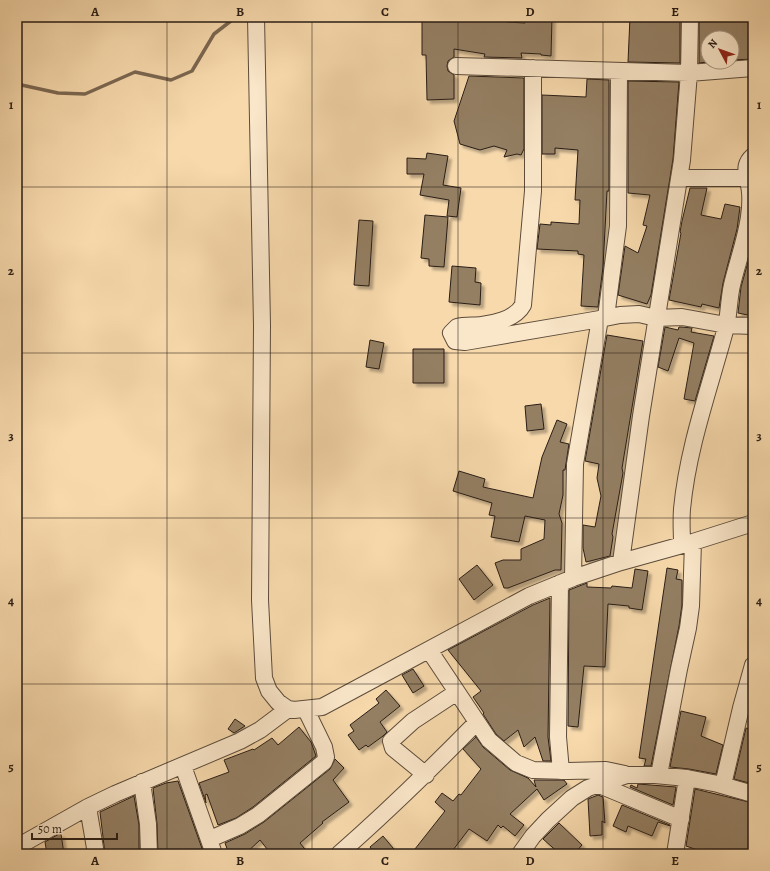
<svg xmlns="http://www.w3.org/2000/svg" width="770" height="871" viewBox="0 0 770 871" font-family="Alegreya,serif">
	<style>
		.lines { fill: none; stroke-linecap: round; stroke-linejoin: round }
		.stream { stroke: #7b6751; stroke-width: 3.5 }
		.building { fill: #947f64; stroke: #291d15; filter: url(#shadow) }
		.minor-casing { stroke: #5c4c3b; stroke-width: 18 }
		.minor { stroke: #fae6c9; stroke-width: 16 }
		.grid { fill: none; stroke: #291d15; stroke-width: 1; stroke-opacity: 0.55 }
		.neatline { fill: none; stroke: #291d15; stroke-width: 1.5 }
		.grid-label { font-size: 13px; text-anchor: middle; font-weight: bold; fill: #291d15 }
	</style>
	<defs>
		<filter id="shadow"><feDropShadow dx="3.5" dy="3.5" stdDeviation="1" flood-color="#0004"/></filter>
	</defs>
	<rect width="100%" height="100%" fill="#f7d9ac"/>
	<filter id="stains"><feTurbulence type="fractalNoise" baseFrequency=".005" numOctaves="4"/><feColorMatrix values="0 0 0 0 .2 0 0 0 0 .09 0 0 0 0 .02 0 0 0 .5 -.17"/></filter>
	<radialGradient id="worn" r=".72"><stop offset=".6" stop-color="#630" stop-opacity="0"/><stop offset="1" stop-color="#630" stop-opacity=".3"/></radialGradient>
	<g class="lines">
		<!-- stream -->
		<path class="stream" d="M17,84L58,93L85,94L135,72L171,80L192,71L214,34L236,17"/>
	</g>
	<!-- building -->
	<path class="building" d="M422,17H507V22L525,23V17H552L551,56L541,55V54L521,53L522,58L484,57L485,54L454,49V57L448,61L447,66L448,71L454,75V99L427,100L426,55H422Z
		M630,17H680V63L628,62Z
		M699,17H753V59L732,60V38H708V62L699,63Z
		M469,76L524,78V149L521,155L517,154L504,157L507,150L494,146L480,150L460,144L454,121Z
		M587,79L609,80V191H607L603,267L598,307L581,306L584,255L578,254V251L537,249L540,224L551,225V222L579,224L580,200H575L578,150L555,148V154H542V95L586,97Z
		M628,81L679,82L673,159L651,295L647,304L618,295L625,246L638,253L647,226L643,225L650,195L628,193Z
		M427,153L448,156L443,185L461,188L457,217L447,216L449,200L420,195L424,174H407V158L426,159Z
		M690,188H707L701,215L721,219L725,204L740,207L737,229L723,283L719,308L702,304L701,307L669,300L681,233L680,232L682,221Z
		M425,215L448,217L444,267L429,266V259L421,258Z
		M359,220L373,221L369,286L354,285Z
		M753,244V316L738,313L741,287Z
		M452,266L476,268L475,282L481,283L480,305L449,302Z
		M665,327L678,330L679,327H681L692,328L691,332L714,336L695,401L684,399L694,343L679,338L668,371L658,367Z
		M607,335L643,341L622,468L623,473L612,534L613,537L610,556L586,562L583,548V525L595,527L601,496L597,478L599,464L585,461Z
		M370,340L384,343L379,369L366,367Z
		M413,349H444V383H413Z
		M541,404L544,429L527,431L525,406Z
		M557,420L567,424L560,442L569,444L565,470H563V495L559,514L562,523L561,570H555L508,588H504L495,563L503,560H521V549L544,539L545,520L525,516L519,542L491,537L495,516L489,515L492,503L453,491L459,471L485,479L483,487L533,498L542,457Z
		M477,565L493,585L474,600L459,579Z
		M667,568L678,570L676,579L682,580V605L679,626L651,766H644L646,759L639,758Z
		M635,569L648,571L642,610L629,608V606L608,604L605,667L584,666L578,727L568,726L569,590L587,583V587L611,588L612,586L632,588Z
		M550,598L548,737L551,761H543L535,737L524,747L518,730L504,741L496,734L483,714L484,713L473,697L481,691L448,650L533,605Z
		M413,669L424,686L413,693L402,675Z
		M386,690L400,706L380,722L387,732L383,736L368,747L366,745L359,750L348,735L354,731L350,725L379,703L376,699Z
		M681,711L706,717L701,736L723,745L716,774L689,769L670,767Z
		M235,719L245,726L234,733L228,729Z
		M299,727L311,742L316,756L253,807L236,818L218,825L207,794L205,795L206,803L199,783L229,772L224,760L253,749L254,750L272,738L278,745Z
		M746,728L753,730V784L734,779Z
		M476,737L483,747L510,770L528,778L536,787L534,780H564L567,784L544,800L537,789L510,814L524,825L515,836L503,826L501,828L498,825L487,841L469,829L450,854H411L445,811L435,802L442,793L453,801L459,794L461,795L481,769L463,749Z
		M335,759L344,768L333,780L349,802L322,822L323,823L300,843L309,854H271L260,840L245,854H229L225,843L245,834L264,822L330,769Z
		M178,781L204,854H158L157,824L153,788L166,783Z
		M638,784L676,787L673,805L630,787L631,785L637,788Z
		M695,789L753,803V854H721L713,851L712,854H709L686,846Z
		M598,795L603,797L605,823L602,821V835L590,836L588,799Z
		M134,796L139,825V854H105L100,812Z
		M622,805L670,825V826L658,822L652,836L628,826L626,832L613,826Z
		M559,823L582,845L574,854H560L543,839Z
		M59,834H61L64,854H47L45,842Z
		M383,836L398,854H375L370,847Z"/>
	<g class="lines">
		<!-- minor casing -->
		<g class="minor-casing">
			<path id="minor" d="M256,17L262,325L260,600L264,678L269,691L278,702L288,709L294,710L322,707L529,596L573,578L621,562L693,542L753,523
				M690,17L689,73L753,68
				M456,66L689,73L682,160L641,416L621,562
				M533,68V191L523,305C516,318 496,323 482,325C474,326 465,325 457,327L451,333L455,341L465,342L600,319
				M679,178H747C746,169 745,163 753,156
				M606,317L618,226L619,71
				M682,545C682,533 681,521 682,509C688,446 710,387 726,327C729,313 729,298 732,285C739,254 758,209 747,178
				M573,578L575,464L600,319L620,315L639,314L656,318L682,317L726,325L753,326
				M560,583L558,737L561,771
				M429,650L489,740L516,763L533,770L568,771L606,770L625,774
				M183,766L214,854
				M426,775L393,748L391,741L413,721L457,692
				M659,775L679,669L688,628L691,606L693,542
				M142,782L148,824L149,854
				M597,784L681,819
				M723,785L741,708L753,665
				M88,807L96,854
				M210,839L240,826L258,815L324,762L326,757L324,747L306,710
				M17,847L88,807L115,794L240,741L260,730L288,709
				M339,854C387,812 432,768 477,722
				M520,854L533,836L548,820L572,798L588,788L627,775H655L687,778L718,784L753,794
				M675,854L687,778"/>
		</g>
		<!-- minor -->
		<use href="#minor" class="minor"/>
	</g>
	<!-- grid -->
	<path class="grid" d="M167,17V854M312,17V854M458,17V854M603,17V854M17,187H753M17,353H753M17,518H753M17,684H753"/>
	<!-- margin -->
	<rect width="770" height="871" fill="none" stroke="#f7d9ac" stroke-width="44"/>
	<!-- north arrow -->
	<g transform="translate(720 50) rotate(311)"><circle r="19" fill="#fae6c9" stroke="#a69681"/>
	<path d="M0-3L7 15L0 10L-7 15Z" fill="#8f2418"/>
	<text y="-6" font-size="11" font-weight="bold" text-anchor="middle" fill="#291d15">N</text>
	</g>
	<!-- scale -->
	<path d="M32 833v6h85v-6" fill="none" stroke="#291d15" stroke-width="2"/>
	<text x="38" y="833" font-size="12" fill="#291d15" stroke="#fae6c9" stroke-width="3" paint-order="stroke">50 m</text>
	<rect x="22" y="22" width="726" height="827" class="neatline"/>
	<g class="grid-label">
		<text x="95" y="16">A</text>
		<text x="240" y="16">B</text>
		<text x="385" y="16">C</text>
		<text x="530" y="16">D</text>
		<text x="675" y="16">E</text>
		<text x="11" y="109">1</text>
		<text x="759" y="109">1</text>
		<text x="11" y="275">2</text>
		<text x="759" y="275">2</text>
		<text x="11" y="440">3</text>
		<text x="759" y="440">3</text>
		<text x="11" y="605">4</text>
		<text x="759" y="605">4</text>
		<text x="11" y="771">5</text>
		<text x="759" y="771">5</text>
		<text x="95" y="865">A</text>
		<text x="240" y="865">B</text>
		<text x="385" y="865">C</text>
		<text x="530" y="865">D</text>
		<text x="675" y="865">E</text>
	</g>
	<rect width="100%" height="100%" filter="url(#stains)"/>
	<rect width="100%" height="100%" fill="url(#worn)"/>
</svg>
